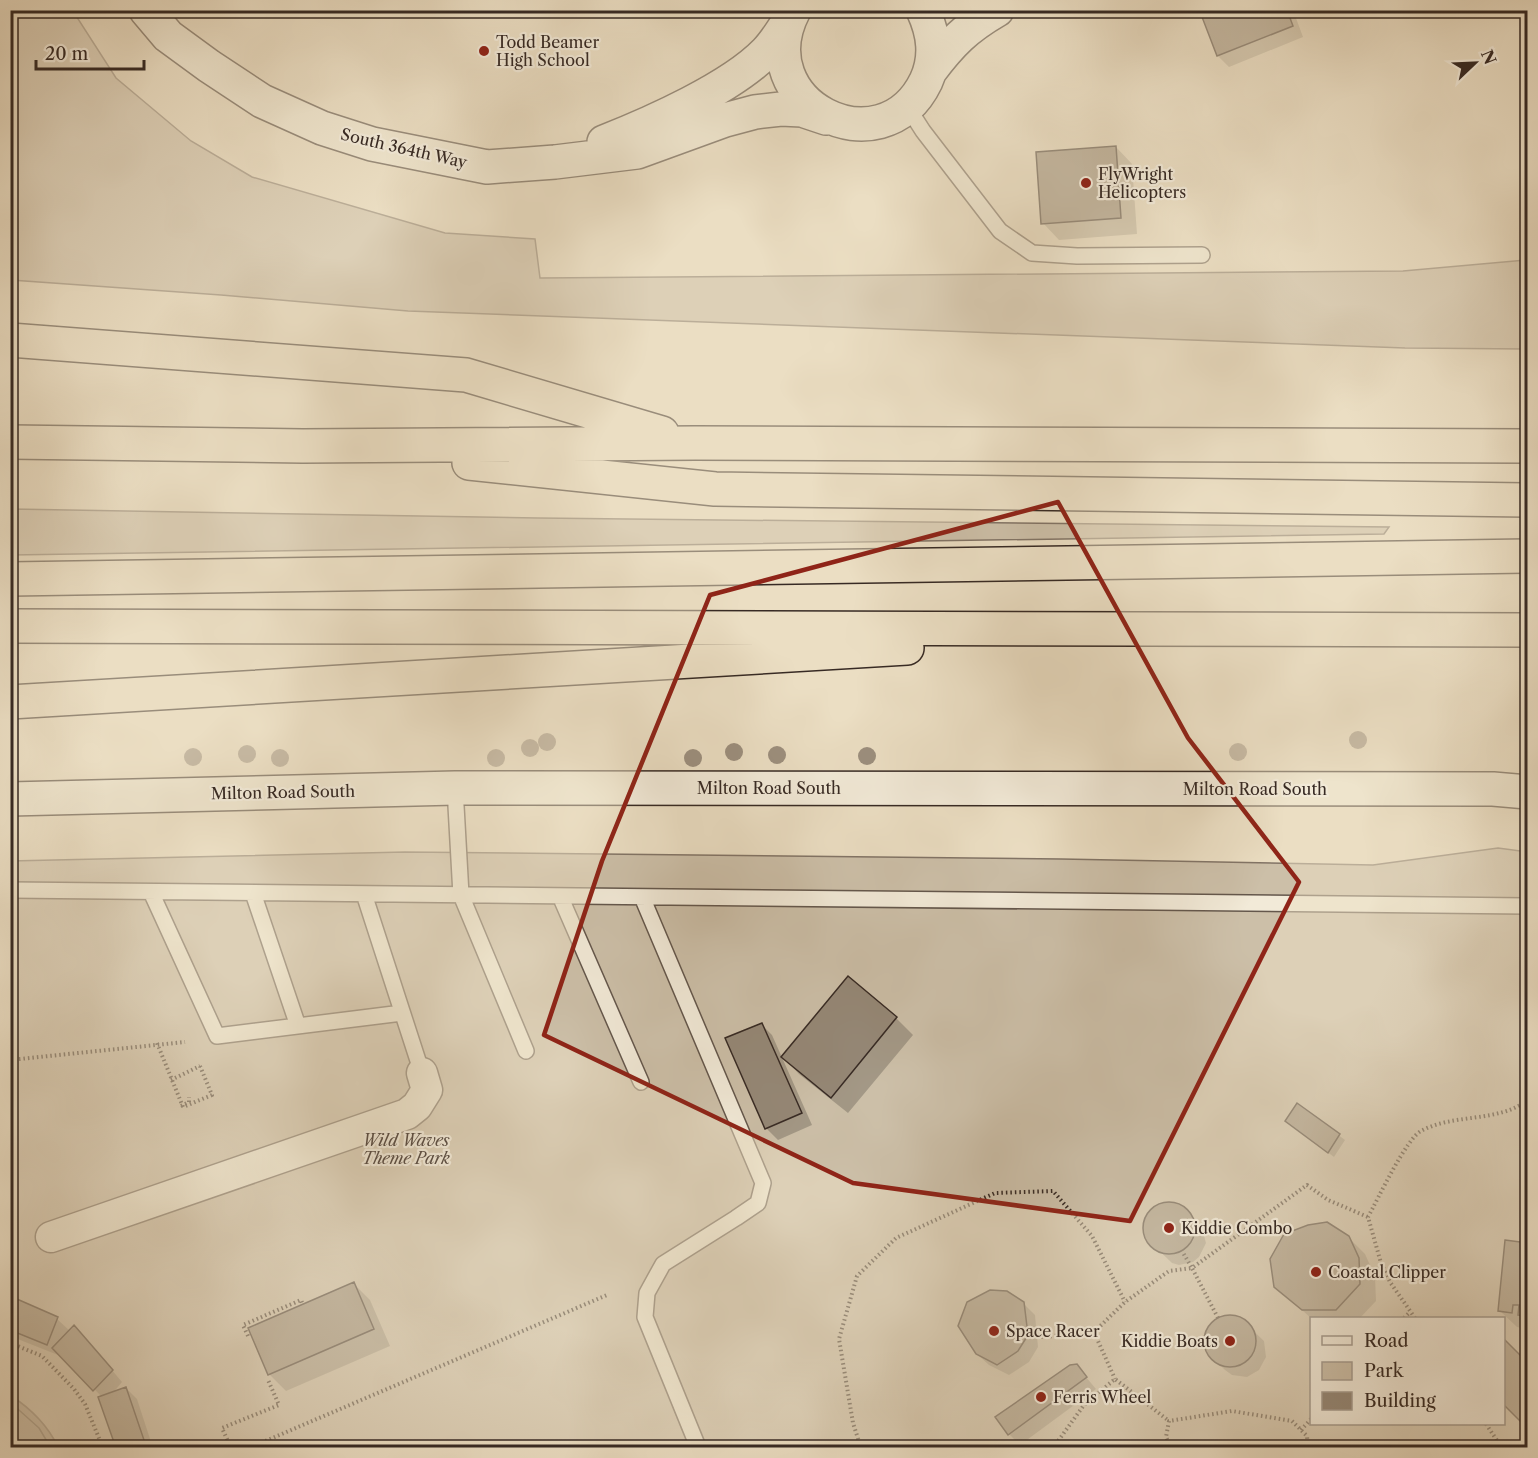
<svg xmlns="http://www.w3.org/2000/svg" width="1538" height="1458" viewBox="0 0 1538 1458" font-family="'Libre Caslon Text',serif">
	<style>
		.green { fill: #ccbfa8; stroke: #827466; stroke-width: 1.5; fill-rule: evenodd }
		.water { fill: #aea18d; stroke: #7e7163; stroke-width: 1.5 }
		.shadow { fill: #0003 }
		.lines { fill: none; stroke-linecap: round; stroke-linejoin: round }
		.shore { stroke: #726658; stroke-width: 1.5 }
		.building { fill: #958877; stroke: #372a24; stroke-width: 1.5 }
		.lane-casing { stroke: #64574c; stroke-width: 18 }
		.street-casing { stroke: #64574c; stroke-width: 33 }
		.secondary-casing { stroke: #372a24; stroke-width: 36 }
		.highway-casing { stroke: #372a24; stroke-width: 36 }
		.path { stroke: #372a24; stroke-width: 4; stroke-dasharray: 1.5 3; stroke-linecap: butt }
		.lane { stroke: #f2ead8; stroke-width: 15 }
		.street { stroke: #f2ead8; stroke-width: 30 }
		.secondary { stroke: #f2ead8; stroke-width: 33 }
		.highway { stroke: #ebdec3; stroke-width: 33 }
		.path-bridge { stroke: #372a24; stroke-width: 4; stroke-dasharray: 1.5 3; stroke-linecap: butt }
		.tree { fill: #9c8f7e }
		.marked { fill: none; stroke: #8f2418; stroke-width: 4.5; stroke-linejoin: round }
		.poi-dot { fill: #8f2418; stroke: #f2ead8; stroke-width: 2 }
		.labels { text-anchor: middle; stroke-width: 4.5; stroke-linejoin: round; paint-order: stroke }
		.poi-label { font-size: 16px; fill: #372a24; stroke: #f2ead8; text-anchor: start }
		.street-label { font-size: 16px; fill: #372a24; stroke: #f2ead8 }
		.park-label { font-size: 16px; font-style: italic; fill: #5c4f45; stroke: #f2ead8 }
	</style>
	<rect width="100%" height="100%" fill="#ebdec3"/>
	<filter id="stains"><feTurbulence type="fractalNoise" baseFrequency=".00333" numOctaves="4"/><feColorMatrix values="0 0 0 0 .2 0 0 0 0 .09 0 0 0 0 .02 0 0 0 .5 -.17"/></filter>
	<radialGradient id="worn" r=".72"><stop offset=".6" stop-color="#630" stop-opacity="0"/><stop offset="1" stop-color="#630" stop-opacity=".3"/></radialGradient>
	<!-- green -->
	<path class="green" d="M10,11H73L116,78L191,141L252,177L445,233L535,239L540,278L1403,271L1527,260V349L1405,348L408,311L221,295L11,280Z
		M11,509L538,518L1389,527L1384,534L11,555Z
		M1498,848L1527,852V1447H11L10,861L405,852L1061,859L1373,865ZM1312,1318H1504V1424H1312Z"/>
	<!-- water -->
	<path class="water" d="M10,1395C30,1408 48,1426 58,1447H11Z"/>
	<!-- shadow -->
	<path class="shadow" d="M1222,10H1293L1303,37L1229,67L1218,56L1204,18Z
		M1116,147L1132,164L1137,234L1059,240L1043,223Z
		M848,978L896,1018L913,1035L848,1113L799,1074L783,1057Z
		M761,1024L772,1035L812,1125L778,1140L767,1129L727,1039Z
		M1298,1105L1345,1140L1334,1157L1292,1126Z
		M1161,1205H1178L1202,1228L1206,1243L1199,1257L1193,1262L1179,1265L1172,1263L1148,1240L1145,1223L1148,1215Z
		M1348,1237L1365,1254L1375,1276L1376,1301L1360,1318L1312,1319L1275,1286Z
		M1528,1244V1329L1517,1327L1500,1311Z
		M354,1284L370,1300L390,1346L286,1391L269,1374Z
		M10,1298L57,1319L70,1331L74,1327L85,1338L122,1382L112,1394L126,1388L137,1399L153,1448H118L102,1397L59,1353L58,1355L10,1336Z
		M1023,1303L1035,1315L1038,1347L1029,1362L1009,1375L989,1365L977,1354Z
		M1232,1316L1240,1318L1264,1341L1266,1357L1259,1370L1247,1377L1232,1375L1225,1370L1214,1359L1206,1344L1207,1335L1216,1321L1223,1317Z
		M1504,1341L1528,1365V1427L1504,1403Z
		M1076,1365L1096,1389L1020,1445L1009,1434Z"/>
	<g class="lines">
		<!-- shore -->
		<path class="shore" d="M10,1402L39,1428L51,1448"/>
	</g>
	<!-- building -->
	<path class="building" d="M1218,10H1287L1293,26L1217,56L1202,17Z
		M1116,146L1121,218L1041,224L1036,152Z
		M848,976L897,1017L831,1098L781,1057Z
		M762,1023L802,1113L765,1129L725,1038Z
		M1297,1103L1340,1134L1328,1153L1285,1121Z
		M1143 1228a26 26 0 1 1 52 0a26 26 0 1 1-52 0Z
		M1327,1222L1349,1236L1359,1258L1360,1284L1336,1310H1302L1274,1287L1270,1259L1284,1234L1308,1225Z
		M1505,1240L1528,1243V1316L1518,1315L1519,1305H1513L1512,1313L1498,1311Z
		M354,1282L374,1329L268,1375L248,1328Z
		M990,1290L1007,1291L1024,1302L1028,1335L1018,1351L997,1365L976,1354L958,1326L967,1302Z
		M10,1296L58,1317L47,1345L10,1330Z
		M1204 1341a26 26 0 1 1 52 0a26 26 0 1 1-52 0Z
		M74,1325L113,1370L93,1391L52,1348Z
		M1504,1339L1528,1363V1429L1504,1405Z
		M1077,1364L1087,1377L1008,1435L995,1417L1070,1365Z
		M126,1387L145,1443L133,1448H116L98,1397Z"/>
	<g class="lines">
		<!-- lane casing -->
		<g class="lane-casing">
			<path id="lane" d="M907,106L923,131L1000,231L1032,253L1077,256L1202,255
				M455,788L461,895L526,1051
				M10,890L1528,906
				M151,892L217,1036L402,1013
				M253,893L298,1026
				M364,894L422,1073
				M560,896L641,1082
				M642,897L763,1183L758,1203L736,1218L663,1264L647,1293L645,1317L698,1447"/>
		</g>
		<!-- street casing -->
		<g class="street-casing">
			<path id="street" d="M51,1237L407,1114L417,1106L427,1090L422,1073"/>
		</g>
		<!-- secondary casing -->
		<g class="secondary-casing">
			<path id="secondary" d="M146,10L168,36L209,66L262,101L322,128L372,144L487,167L555,162L637,152L725,120L755,112L781,109L802,110L826,118
				M794,10C745,104 882,172 926,81C937,57 934,34 923,10
				M930,71C951,43 966,28 997,10
				M604,142C652,123 731,88 766,52C774,44 780,34 786,25
				M10,799L455,788L1493,789L1528,792"/>
		</g>
		<!-- highway casing -->
		<g class="highway-casing">
			<path id="highway" d="M10,340L466,375L662,433
				M10,442L303,446L695,443L1528,446
				M469,463L715,489L1528,500
				M10,579L1528,556
				M10,626L1528,630
				M10,702L907,648"/>
		</g>
		<!-- path -->
		<path class="path" d="M157,1043L183,1107L212,1095L200,1066
			M10,1060L185,1042
			M1218,1318L1192,1268L1307,1185L1328,1200L1368,1217
			M1404,1318L1410,1312
			M1415,1318L1390,1282L1381,1263L1368,1217C1378,1199 1406,1139 1421,1131C1454,1113 1498,1123 1528,1100
			M1094,1332L1125,1302L1169,1271L1192,1268L1182,1251
			M1028,1335L1043,1337L1094,1332L1115,1379
			M248,1336L243,1325L301,1300L303,1305
			M10,1343L42,1356L74,1389L85,1404L103,1448
			M1486,1424L1502,1448
			M1301,1430L1312,1418
			M231,1448L222,1428L279,1405L268,1380
			M249,1448L607,1295
			M861,1448L853,1423L839,1339L857,1276L896,1238L995,1193L1053,1191L1092,1236L1125,1302
			M1053,1448L1084,1405L1115,1379L1169,1421
			M1171,1448L1166,1437L1169,1421L1232,1411L1292,1421L1307,1436L1308,1448"/>
		<!-- lane -->
		<use href="#lane" class="lane"/>
		<!-- street -->
		<use href="#street" class="street"/>
		<!-- secondary -->
		<use href="#secondary" class="secondary"/>
		<!-- highway -->
		<use href="#highway" class="highway"/>
		<!-- path-bridge -->
		<path class="path-bridge" d="M171,1080L200,1066
			M181,1106L189,1102V1097"/>
	</g>
	<!-- trees -->
	<g class="tree">
		<circle cx="1358" cy="740" r="9"/>
		<circle cx="547" cy="742" r="9"/>
		<circle cx="530" cy="748" r="9"/>
		<circle cx="734" cy="752" r="9"/>
		<circle cx="1238" cy="752" r="9"/>
		<circle cx="247" cy="754" r="9"/>
		<circle cx="777" cy="755" r="9"/>
		<circle cx="867" cy="756" r="9"/>
		<circle cx="193" cy="757" r="9"/>
		<circle cx="280" cy="758" r="9"/>
		<circle cx="496" cy="758" r="9"/>
		<circle cx="693" cy="758" r="9"/>
	</g>
	<!-- marked area -->
	<path d="M0 0H1538V1458H0ZM1058,502L1188,738L1299,882L1130,1221L853,1183L544,1035L602,861L710,595Z" fill="#ebdec3" fill-opacity=".55" fill-rule="evenodd"/>
	<path class="marked" d="M1058,502L1188,738L1299,882L1130,1221L853,1183L544,1035L602,861L710,595Z"/>
	<!-- markers -->
	<g class="poi-dot">
		<circle cx="484" cy="51" r="6"/>
		<circle cx="1086" cy="183" r="6"/>
		<circle cx="1169" cy="1228" r="6"/>
		<circle cx="1316" cy="1272" r="6"/>
		<circle cx="994" cy="1331" r="6"/>
		<circle cx="1230" cy="1341" r="6"/>
		<circle cx="1041" cy="1397" r="6"/>
	</g>
	<g class="labels">
		<!-- poi labels -->
		<g class="poi-label">
			<text x="496" y="48">Todd Beamer<tspan x="496" dy="18">High School</tspan></text>
			<text x="1098" y="180">FlyWright<tspan x="1098" dy="18">Helicopters</tspan></text>
			<text x="1181" y="1234">Kiddie Combo</text>
			<text x="1328" y="1278">Coastal Clipper</text>
			<text x="1006" y="1337">Space Racer</text>
			<text x="1218" y="1347" text-anchor="end">Kiddie Boats</text>
			<text x="1053" y="1403">Ferris Wheel</text>
		</g>
		<!-- street labels -->
		<g class="street-label">
			<text transform="translate(404 148) rotate(13)" y="6">South 364th Way</text>
			<text x="769" y="794">Milton Road South</text>
			<text x="1255" y="795">Milton Road South</text>
			<text transform="translate(283 792) rotate(-1)" y="6">Milton Road South</text>
		</g>
		<!-- park labels -->
		<g class="park-label">
			<text x="406" y="1146">Wild Waves<tspan x="406" dy="18">Theme Park</tspan></text>
		</g>
	</g>
	<!-- margin -->
	<rect width="1538" height="1458" fill="none" stroke="#ebdec3" stroke-width="36"/>
	<rect x="12" y="12" width="1514" height="1434" fill="none" stroke="#372a24" stroke-width="3"/>
	<rect x="18" y="18" width="1502" height="1422" fill="none" stroke="#372a24" stroke-width="1.5"/>
	<!-- legend -->
	<rect x="1310" y="1317" width="195" height="108" fill="#f2ead8" stroke="#a79d90" stroke-width="1.5"/>
	<rect x="1322" y="1336" width="30" height="9" fill="#f2ead8" stroke="#a79d90" stroke-width="1.5"/>
	<text x="1364" y="1347" font-size="18" fill="#372a24">Road</text>
	<rect x="1322" y="1362" width="30" height="18" fill="#ccbfa8" stroke="#a79d90" stroke-width="1.5"/>
	<text x="1364" y="1377" font-size="18" fill="#372a24">Park</text>
	<rect x="1322" y="1392" width="30" height="18" fill="#958877" stroke="#a79d90" stroke-width="1.5"/>
	<text x="1364" y="1407" font-size="18" fill="#372a24">Building</text>
	<!-- north arrow -->
	<g transform="translate(1475 63) rotate(67)" stroke="#f2ead8" stroke-width="4.5" paint-order="stroke">
	<path d="M0-4.5L10 22L0 15L-10 22Z" fill="#372a24"/>
	<text y="-9" font-size="16" font-weight="bold" text-anchor="middle" fill="#372a24">N</text>
	</g>
	<!-- scale -->
	<path d="M36 60v9h108v-9" fill="none" stroke="#372a24" stroke-width="3"/>
	<text x="45" y="60" font-size="18" fill="#372a24" stroke="#f2ead8" stroke-width="4.5" paint-order="stroke">20 m</text>
	<rect width="100%" height="100%" filter="url(#stains)"/>
	<rect width="100%" height="100%" fill="url(#worn)"/>
</svg>
